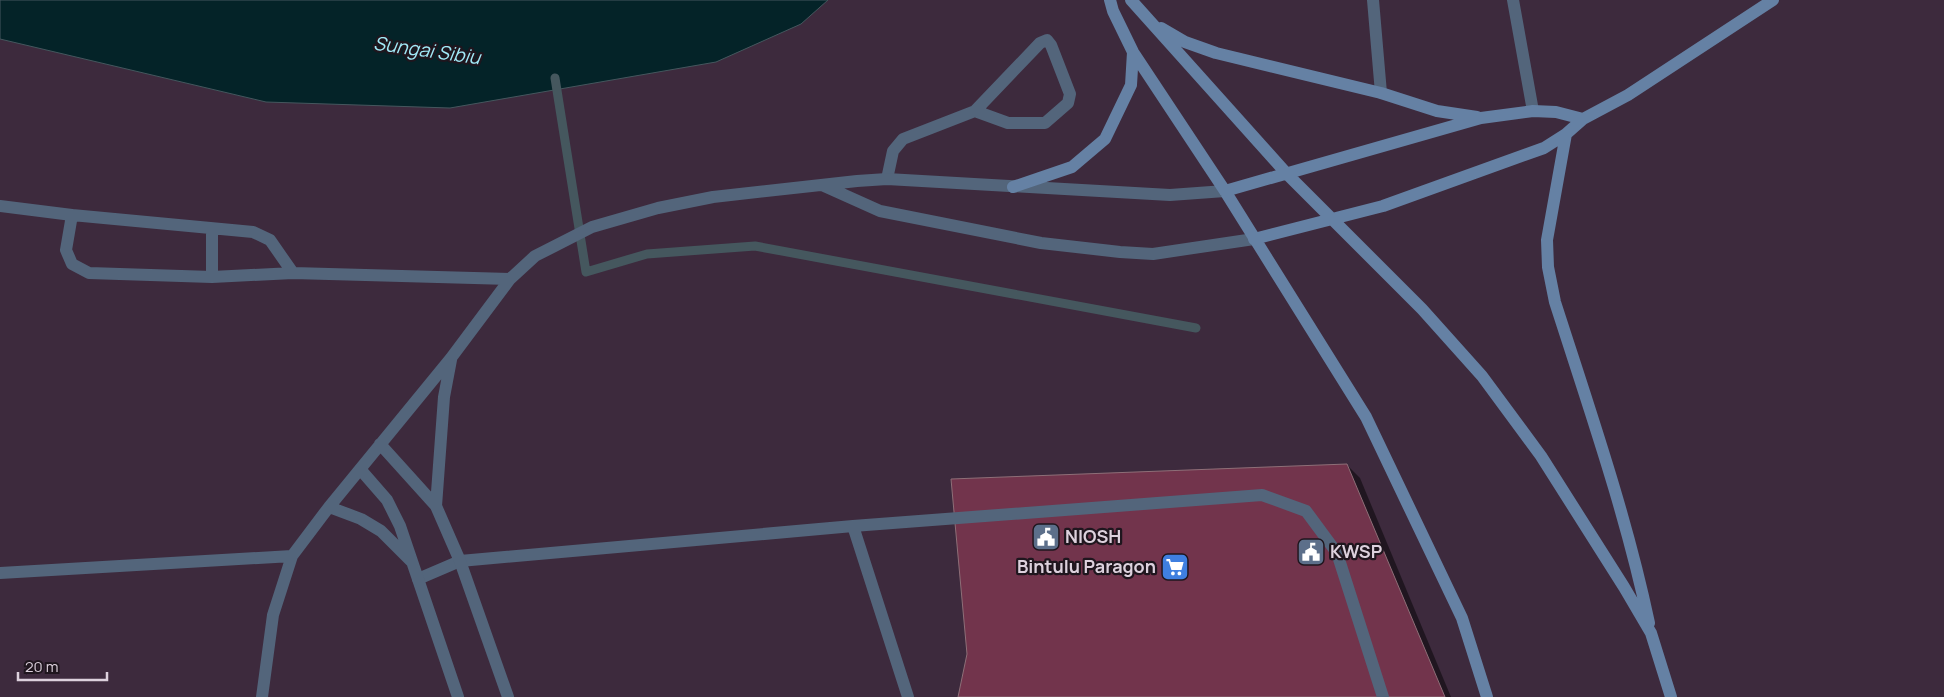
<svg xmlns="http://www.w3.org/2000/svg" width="1944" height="697" viewBox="0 0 1944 697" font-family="Manrope,sans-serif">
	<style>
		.water { fill: #042328; stroke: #45575e }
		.shadow { fill: #0007 }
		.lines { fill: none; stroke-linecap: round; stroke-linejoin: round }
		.stream { stroke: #45575e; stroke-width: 9 }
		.building { fill: #72344c; stroke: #8e6f78 }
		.lane { stroke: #53657b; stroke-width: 12 }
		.street { stroke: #53657b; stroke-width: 12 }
		.secondary { stroke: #6581a4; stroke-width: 12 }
		.labels { text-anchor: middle; stroke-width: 4.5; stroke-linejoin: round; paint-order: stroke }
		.poi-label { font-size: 18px; font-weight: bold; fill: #ddd1dd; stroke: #1f161e; text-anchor: start }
		.water-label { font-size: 19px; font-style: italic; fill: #a1e9f7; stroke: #1f161e }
	</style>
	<rect width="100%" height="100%" fill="#3d2a3d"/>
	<!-- water -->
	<path class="water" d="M0,0H828L801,24L716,62L450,108L266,102L0,39Z"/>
	<!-- shadow -->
	<path class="shadow" d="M1347,465L1360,478L1451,697H960Z"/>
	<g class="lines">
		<!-- stream -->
		<path class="stream" d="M555,78L586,272L647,254L755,246L1196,328"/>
	</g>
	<!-- building -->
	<path class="building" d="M1347,464L1445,697H958L967,654L951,479Z"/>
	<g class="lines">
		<!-- lane -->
		<path class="lane" d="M1373,0L1381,93
			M887,179L893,151L903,139L975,111L1040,43L1047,40L1051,45L1070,94L1068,103L1045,123H1008L975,111
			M853,526L908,697
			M418,579L460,561L853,526L1262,495L1306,511L1337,553L1383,697"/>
		<!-- street -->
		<path class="street" d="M1513,0L1533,111
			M822,185L880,211L1041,243L1120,252L1153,254L1254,239
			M0,206L72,215L253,232L270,240L293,273
			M72,215L66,250L72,264L89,273L212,277L293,273L510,279
			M212,229V277
			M380,444L436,506L460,561L508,697
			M360,469L387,500L400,526L458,697
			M436,506L444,397L451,360
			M329,507L361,519L381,531L411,561
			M0,573L292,556
			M262,697L273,615L292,556L329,507L451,358L510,279L535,256L592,227L658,208L713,197L857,181L887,179L1170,195L1225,191"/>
		<!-- secondary -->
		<path class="secondary" d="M1110,0L1113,11L1133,52L1225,191L1366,417L1462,618L1487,697
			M1131,0L1287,174L1422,309L1482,376L1541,456L1624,587L1651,633L1671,697
			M1161,28L1185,42L1216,53L1381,93L1437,111L1477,117
			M1566,134L1547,240L1548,267L1555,302C1589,408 1626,514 1649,623
			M1013,187L1072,167L1105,139L1131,85L1133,52
			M1225,191L1481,118L1533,111L1556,112L1583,119
			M1254,239L1383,206L1544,148L1566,134L1583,119L1628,95L1773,0"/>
	</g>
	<!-- icons -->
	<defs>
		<g id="civic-square" transform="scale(1.4375)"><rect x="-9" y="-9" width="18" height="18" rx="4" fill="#5c6f8a" stroke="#1f161e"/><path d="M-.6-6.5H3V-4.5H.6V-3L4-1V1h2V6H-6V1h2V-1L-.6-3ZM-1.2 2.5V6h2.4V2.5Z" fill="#fff"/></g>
		<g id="supermarket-square" transform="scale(1.4375)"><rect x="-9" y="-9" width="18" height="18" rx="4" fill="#3f7fe0" stroke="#1f161e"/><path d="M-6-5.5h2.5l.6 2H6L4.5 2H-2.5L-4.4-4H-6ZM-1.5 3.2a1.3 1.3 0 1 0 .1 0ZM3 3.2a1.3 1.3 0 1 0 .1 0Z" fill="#fff"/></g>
	</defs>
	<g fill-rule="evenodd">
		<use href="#civic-square" x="1046" y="537"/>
		<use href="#civic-square" x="1311" y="552"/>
		<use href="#supermarket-square" x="1175" y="567"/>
	</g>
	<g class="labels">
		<!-- poi labels -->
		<g class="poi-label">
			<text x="1065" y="543">NIOSH</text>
			<text x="1330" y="558">KWSP</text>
			<text x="1156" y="573" text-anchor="end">Bintulu Paragon</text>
		</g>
		<!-- water labels -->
		<g class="water-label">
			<text transform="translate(427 50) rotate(8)" y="7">Sungai Sibiu</text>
		</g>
	</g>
	<!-- scale -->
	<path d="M18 672v8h89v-8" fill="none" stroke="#ddd1dd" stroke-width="2.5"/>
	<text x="25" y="672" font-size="15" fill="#ddd1dd" stroke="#1f161e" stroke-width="4" paint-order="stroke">20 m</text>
</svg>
